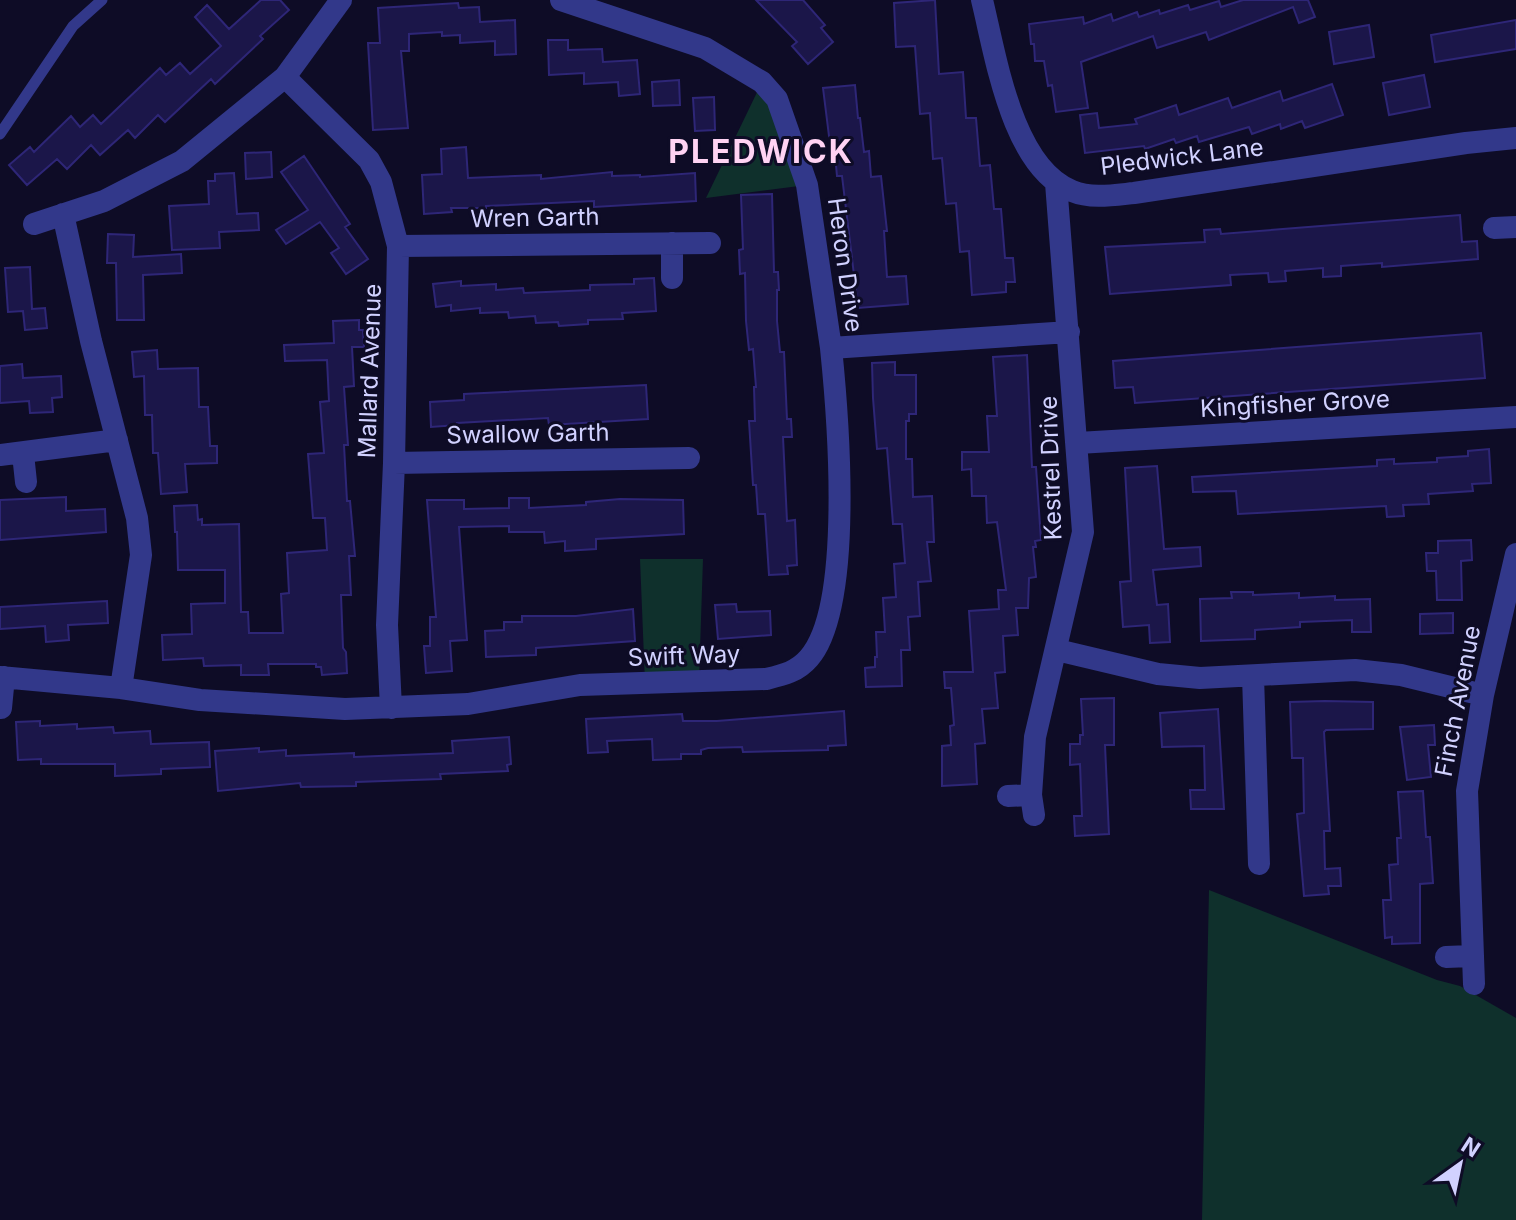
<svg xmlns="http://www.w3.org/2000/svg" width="1516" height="1220" viewBox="0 0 1516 1220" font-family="Inter,sans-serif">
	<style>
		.green { fill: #0f302c }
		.building { fill: #1b1649; stroke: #2e2677; stroke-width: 2 }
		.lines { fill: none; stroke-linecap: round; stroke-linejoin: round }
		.lane { stroke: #32388a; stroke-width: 11 }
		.street { stroke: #32388a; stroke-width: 22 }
		.labels { text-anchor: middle; stroke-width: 6; stroke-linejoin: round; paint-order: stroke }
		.street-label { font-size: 24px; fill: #d1d1ff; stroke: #0e0c26 }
		.district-label { font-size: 32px; font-weight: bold; letter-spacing: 2px; fill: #ffd3f3; stroke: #0e0c26 }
	</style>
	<rect width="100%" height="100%" fill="#0e0c26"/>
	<!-- green -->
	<path class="green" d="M762,82L807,185L706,198Z
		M640,559H703L699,680L645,683Z
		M1209,890L1437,980L1460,986L1516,1018V1220H1202Z"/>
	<!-- building -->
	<path class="building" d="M261,0H280L289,10L260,36L263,39L215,84L211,79L165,122L158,115L135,138L128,130L100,155L91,145L67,169L57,159L27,185L9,165L30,147L34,152L71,116L80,127L93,115L101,124L160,68L166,75L180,63L190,74L221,46L195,17L207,5L229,29Z
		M756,0H803L825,25L821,28L833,42L808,64L792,46L797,42Z
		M935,0L939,74L963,72L966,118H976L980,166L990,165L994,209H1001L1005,258H1013L1015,282H1006V292L972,295L969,251L960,252L956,203L946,204L942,158L933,159L930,113L920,114L915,46L896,47L894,3Z
		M1243,0H1308L1315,17L1299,23L1293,7L1209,40L1206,32L1157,48L1153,36L1081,62L1088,108L1056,112L1052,85L1048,86L1044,61H1035L1034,44H1031L1029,24L1083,17L1084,24L1111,14L1113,21L1137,12L1139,17L1159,10L1160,14L1188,5L1190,10L1219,1L1221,7Z
		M458,3L459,8L479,7L480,22L515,20L516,54L495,55V41L460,43V35L442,36V32L409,34V51H401L408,128L373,130L368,43H380L378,8Z
		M1516,20V49L1435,62L1431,35Z
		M1369,25L1374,57L1334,64L1329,32Z
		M548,40H568V50L602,49L603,62L637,60L640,94L619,96L618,82L584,84V73L549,75Z
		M1424,75L1430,107L1389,115L1383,83Z
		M679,80L680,105L653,106L652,82Z
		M1332,84L1343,115L1305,128L1302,121L1281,129L1280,124L1252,134L1249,127L1199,142L1197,136L1176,143L1174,139L1145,149L1144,146L1085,153L1080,115L1097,113L1099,128L1137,124L1135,119L1176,105L1179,115L1228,98L1232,108L1280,91L1283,101Z
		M855,85L858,118H860L864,152L869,151L871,177L881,176L887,231H884L887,277L906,276L908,304L858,308L842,176H837L834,143L830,144L823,88Z
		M714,97L715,130L695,131L693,98Z
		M466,147L468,178L541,175V179L612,172V176L640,175V177L695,173L696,201L594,207V201L486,206V208H451L452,212L424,214L422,175L442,174L441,149Z
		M271,152L272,177L246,179L245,153Z
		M304,156L350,224L345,227L368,259L346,274L331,253L339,248L320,222L286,244L276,230L308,210L281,172Z
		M234,173L237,214L258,213L259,230L219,232L220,248L172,250L169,206L209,204L208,181H215V174Z
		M772,194L774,272H778L779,290H777V321L780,352H784L787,419H791L792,437H783L787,521L795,520L797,565L787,566L788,574L769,575L765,514H758L756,485H753L749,421H755L754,387H756L753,349L749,350L746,321L745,273L740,274L739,250L743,249L741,195Z
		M1460,215L1462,242L1477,241L1478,259L1382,267V263L1341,266V276L1323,277V268L1285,271L1286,281L1269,282L1268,273L1230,275L1231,285L1110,294L1105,247L1205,242L1204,230L1220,229L1221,234Z
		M108,234L134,235L133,257L181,254L182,273L143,275L144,320H117L116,263H107Z
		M30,267L32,309L45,308L47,328L25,330L23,311L8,312L5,268Z
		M654,278L656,311L622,313L623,319L588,320V324L559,326L558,322L536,323L535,316L509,318L508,312L480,313V308L451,311V305L436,307L433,284L461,281V286L496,284V290L523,288L524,293L590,290V285L634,284V279Z
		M359,320V330H363L364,347H352L354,386L344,387L348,445H344L347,501H350L355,556H349L351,595H341L343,648L346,652L347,673L322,675L321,667H316V664H268L269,675H241V665L204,666L203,658L163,660L162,635L192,634L191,604L225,603V570H178L177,532H175L174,506L197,505L198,520L202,519V525L239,524L241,612H248L249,633H283L281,594L289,593L287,553L327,550L325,518H313L308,454L324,453L320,402L329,401L327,360L285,361L284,345L334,343L333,321Z
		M1481,333L1485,378L1135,403L1133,387L1115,388L1113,361Z
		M157,350L158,369L198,368L199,407H208L210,446H217V463L185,464L187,492L161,494L158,453H153L152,415H145L144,376L134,377L132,352Z
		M1027,355L1032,467H1036L1041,540L1035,541L1036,547H1033L1036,577L1029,578L1028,608H1016L1018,635L1003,636L1005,672L995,673L998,708L982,709L985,743L975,744L977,784L942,786V746L951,745L950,726L954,725L951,688H945L944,672H973L969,611L999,609L998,590H1006L997,522L987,523L986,496H972L971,469L962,470V452H989L987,416H997L993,357Z
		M895,362V375H916V414H909V421H906V459H912L913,497L932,496L934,542H927L931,581L918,582L920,616L908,617L910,650H901L902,686L866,687L865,668L875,667V657H877L876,632H885L883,598L896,597L894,564L905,563L902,524H893L887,448L877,449L873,398L872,363Z
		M22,364L23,378L61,376L62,397L52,398L53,412L30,413L29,401L0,403V366Z
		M646,385L648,419L549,425L548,418L457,423V425L431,427L430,402L464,400V394Z
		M1489,449L1491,483L1472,484L1473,491L1428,494L1429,504L1403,505L1404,516L1387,517L1386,506L1238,514L1236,491L1193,492L1192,477L1377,466V460L1394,459V464L1437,462V458L1468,456V451Z
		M1157,466L1164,549L1200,547L1201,566L1153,570L1157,605L1168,604L1170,642L1150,643L1149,625L1123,627L1120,582L1131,581L1125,468Z
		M66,497V511L105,509L106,532L0,540V500Z
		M509,498H529V508L586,505V502L620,499L683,500L684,534L596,539V549L565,551V541L545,543L544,532H509V526L459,527L467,640L450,641L452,671L426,673L424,646H430V617H436L427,500H464V509L509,508Z
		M1471,540L1472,560L1461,561L1462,600H1437L1436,571H1427L1426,553H1438V541Z
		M1231,592H1253V595L1299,593V598L1335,596V600L1370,599L1371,632H1352V620L1300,622V627L1255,630V639L1201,641L1200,599L1232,598Z
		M107,601L108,623L68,625L69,640L46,642L45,626L0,629V607Z
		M736,604L737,612L770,611L771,635L718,639L715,605Z
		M633,609L635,641L536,648V655L486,657L485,631L504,630V622H522V616H576Z
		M1453,613V633L1420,634V614Z
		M1114,698V745H1105L1109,834L1075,836L1074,816H1082L1080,764L1070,765V744H1080V735H1083L1081,699Z
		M1325,701L1373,702V729L1326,730L1324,732L1330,831H1324L1325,869L1340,868L1341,886H1328L1329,894L1304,896L1297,814L1304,813L1303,758H1292L1290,702Z
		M1218,709L1224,809H1191L1190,790H1205L1204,746L1162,747L1160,713Z
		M844,711L846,745L828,746V750L743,752L742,747L708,748L701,750V754H681V759L653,760L652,739L607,741L608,752L588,753L586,719L682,714L683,721H717Z
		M40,721V726L77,724V729L113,727L114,733L150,731L151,744L209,742L210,767L161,769V774L115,776V764H41V759L18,760L16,722Z
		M1434,725L1435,745H1428L1431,777L1407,780L1400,727Z
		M509,737L511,764L507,765L508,771L440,774L441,779L356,782V786L301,787L300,783L218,791L215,751L259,748V752L286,750V756L354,753V757L453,753L452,741Z
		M1423,791L1426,837H1430L1433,883L1420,884V943L1392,944V937L1385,938L1383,900H1391L1389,865L1398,864L1397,838H1401L1398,792Z"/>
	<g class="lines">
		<!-- lane -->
		<path class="lane" d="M0,134L73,26L102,0"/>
		<!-- street -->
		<path class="street" d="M561,0L705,48L762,82L777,99L807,185L831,348
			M982,0C996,57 1012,167 1072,191C1091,199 1114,195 1134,193L1466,143L1516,138
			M285,77L369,160L381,182L398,246L394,463L387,625L391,708
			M63,214L91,341L137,518L141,555L121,688
			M34,224L104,201L182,161L285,77L341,0
			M1494,228L1516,227
			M672,243V278
			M398,246L710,243
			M1078,443L1516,417
			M23,454L26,482
			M0,455L117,440
			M394,463L689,458
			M1057,650L1158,674L1200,678L1355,670L1401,675L1483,695
			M1253,676L1259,864
			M0,677L121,688L200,700L345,709L468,704L580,685L766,679C783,675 797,672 809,658C854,606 838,416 831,348L1069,332
			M1,708L4,677
			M1031,795L1034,815
			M1008,796L1031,795L1035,737L1083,532L1056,183
			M1446,957L1471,956
			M1474,984L1467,791L1483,695L1516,554"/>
	</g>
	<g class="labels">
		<!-- street labels -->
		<g class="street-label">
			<text transform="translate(1182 157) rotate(-7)" y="8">Pledwick Lane</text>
			<text transform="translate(535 218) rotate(-1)" y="8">Wren Garth</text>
			<text transform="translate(845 265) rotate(82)" y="8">Heron Drive</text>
			<text transform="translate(370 371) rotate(-88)" y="8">Mallard Avenue</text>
			<text transform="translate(1295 404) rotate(-3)" y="8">Kingfisher Grove</text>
			<text transform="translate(528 434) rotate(-1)" y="8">Swallow Garth</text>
			<text transform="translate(1051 468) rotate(-92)" y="8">Kestrel Drive</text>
			<text transform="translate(684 656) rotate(-2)" y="8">Swift Way</text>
			<text transform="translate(1458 701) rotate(-79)" y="8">Finch Avenue</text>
		</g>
		<!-- district labels -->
		<g class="district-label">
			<text x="761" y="163">PLEDWICK</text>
		</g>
	</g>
	<!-- north arrow -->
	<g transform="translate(1460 1164) rotate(33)" stroke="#0e0c26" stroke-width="6" paint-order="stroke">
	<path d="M0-6L14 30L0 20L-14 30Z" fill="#d1d1ff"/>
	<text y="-12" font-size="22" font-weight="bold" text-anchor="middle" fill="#d1d1ff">N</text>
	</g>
</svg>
